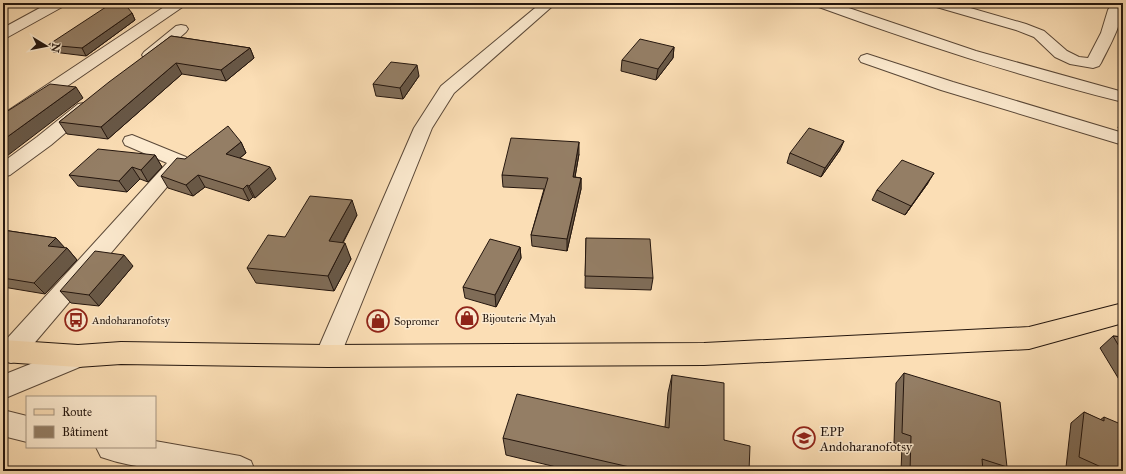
<svg xmlns="http://www.w3.org/2000/svg" width="1126" height="474" viewBox="0 0 1126 474" font-family="'IM FELL Great Primer',serif">
	<style>
		.lines { fill: none; stroke-linecap: round; stroke-linejoin: round }
		.minor-casing { stroke: #5a4838; stroke-width: 2 }
		.major-casing { stroke: #24160e; stroke-width: 2 }
		.minor { fill: #fceacf; fill-rule: evenodd }
		.major { fill: #fbdeb5; fill-rule: evenodd }
		.wall { fill: #7f6c57; stroke: #24160e }
		.shaded-wall { fill: #685847; stroke: #24160e }
		.building { fill: #947e65; stroke: #24160e }
		.labels { text-anchor: middle; stroke-width: 3; stroke-linejoin: round; paint-order: stroke }
		.poi-label { font-size: 11px; fill: #24160e; stroke: #fceacf; text-anchor: start }
		.near-poi-label { font-size: 13px; fill: #24160e; stroke: #fceacf; text-anchor: start }
	</style>
	<rect width="100%" height="100%" fill="#fbdeb5"/>
	<filter id="stains"><feTurbulence type="fractalNoise" baseFrequency=".005" numOctaves="4"/><feColorMatrix values="0 0 0 0 .2 0 0 0 0 .09 0 0 0 0 .02 0 0 0 .5 -.17"/></filter>
	<radialGradient id="worn" r=".72"><stop offset=".6" stop-color="#630" stop-opacity="0"/><stop offset="1" stop-color="#630" stop-opacity=".3"/></radialGradient>
	<g class="lines">
		<!-- minor casing -->
		<g class="minor-casing">
			<path id="minor" d="M49,3H66L64,6L8,37L3,38V28Z
				M170,3H186L184,6L9,126L3,127V114Z
				M541,3H556L454,93L432,128L337,364L328,367L319,364L315,356L414,128L441,86Z
				M814,3H834L976,51L1123,92V102C1019,76 917,43 816,6Z
				M931,3H953L1026,24L1044,31L1067,51L1079,57L1088,58L1101,33L1108,10L1112,3H1123C1123,23 1110,45 1101,63L1099,66L1093,68L1070,64L1055,57L1034,37L1016,30L933,6Z
				M181,25L186,26L188,29L186,32L156,58L150,60L144,58L142,55L144,52L176,26Z
				M867,54L953,82L1123,133V145L941,90L861,62L859,59L861,56Z
				M84,103L90,104L93,108L90,112L51,145L10,175L3,177V162L37,137L78,104Z
				M132,135L186,157L189,161L20,360L11,363L3,360V343L167,163L125,145L123,141L125,137Z
				M78,345L87,348L91,356L87,364L3,399V375Z
				M3,410L27,416V442L3,436Z
				M155,441L240,456L251,461L255,471C204,471 149,474 101,457L96,447H155Z"/>
		</g>
		<!-- major casing -->
		<g class="major-casing">
			<path id="major" d="M1123,303V323L1029,349L704,365L328,367L121,364L78,367L3,362V340L78,345L121,342L328,345L704,343L1029,327Z"/>
		</g>
		<!-- minor -->
		<use href="#minor" class="minor"/>
		<!-- major -->
		<use href="#major" class="major"/>
	</g>
	<!-- wall -->
	<path class="wall" d="M132,13L135,20L86,56L53,52L48,45Z
		M171,36L250,48L254,58L226,81L182,74L108,139L67,134L59,122Z
		M674,47L673,58L656,80L621,71L622,60Z
		M419,76L403,99L376,96L373,84Z
		M1123,110V130L1118,128Z
		M241,142L246,153L240,158L276,179L255,198L253,197L249,201L205,187L193,196L168,188L161,176L185,159Z
		M840,150L821,177L787,163L790,153Z
		M579,154L575,177L581,178V189L567,251L532,246L531,235L544,189L503,187L502,175Z
		M155,155L162,167L148,182L140,179L127,192L78,186L69,175Z
		M928,183L905,215L872,200L877,190Z
		M357,215L343,243L351,259L334,291L256,283L247,268L285,237Z
		M3,230L56,238L64,248H67L77,260L45,294L3,287Z
		M586,238L653,278L651,290L585,288Z
		M520,247L521,258L496,307L465,298L463,287Z
		M133,266L99,306L71,303L60,291Z
		M1113,336L1123,337V386L1100,348Z
		M904,373L1007,467L1001,471H901L902,446L894,443L896,383Z
		M672,375L749,471H573L506,455L503,438L665,427L668,393Z
		M1084,412L1100,420L1104,417L1123,471H1075L1066,467L1071,423Z"/>
	<!-- shaded-wall -->
	<path class="shaded-wall" d="M132,13L135,20L86,56L82,48Z
		M674,47L673,58L656,80L658,69Z
		M250,48L254,58L226,81L221,70Z
		M176,63L182,74L108,139L101,127Z
		M417,65L419,76L403,99L400,88Z
		M76,87L83,98L3,159V140Z
		M844,141L840,150L821,177L825,168Z
		M241,142L246,153L231,165L226,154Z
		M579,142V154L573,188V177Z
		M155,155L162,167L148,182L141,170Z
		M132,167L140,179L127,192L119,181Z
		M270,167L276,179L255,198L249,186Z
		M934,173L928,183L905,215L911,206Z
		M198,175L205,187L193,196L186,185Z
		M581,178V189L567,251V239Z
		M247,185L253,197L249,201L243,189Z
		M352,200L357,215L335,257L329,241Z
		M56,238L66,249L67,248L77,260L45,294L34,283L48,246Z
		M345,243L351,259L334,291L328,276Z
		M520,247L521,258L496,307L495,295Z
		M124,255L133,266L99,306L89,295Z"/>
	<!-- building -->
	<path class="building" d="M112,3H124L132,13L82,48L48,45Z
		M171,36L250,48L221,70L176,63L101,127L59,122L109,82Z
		M640,39L674,47L658,69L622,60Z
		M391,62L417,65L400,88L373,84Z
		M50,84L76,87L3,140V114Z
		M228,126L241,142L226,154L270,167L249,186L247,185L243,189L198,175L186,185L161,176L177,158L185,159Z
		M809,128L844,141L825,168L790,153Z
		M511,138L579,142L573,177L581,178L567,239L531,235L548,178L502,175Z
		M98,149L155,155L141,170L132,167L119,181L69,175Z
		M902,160L934,173L911,206L877,190Z
		M310,196L352,200L329,241L345,243L328,276L247,268L268,235L285,237Z
		M3,230L56,238L48,246L67,248L34,283L3,278Z
		M586,238L650,239L653,278L585,276Z
		M490,239L520,247L495,295L463,287Z
		M95,251L124,255L89,295L60,291Z
		M1113,336L1123,337V353Z
		M904,373L1000,402L1007,467L982,459L983,471H910L911,436L902,433Z
		M672,375L724,383V440L750,446L749,471H647L503,438L517,394L669,428Z
		M1084,412L1104,421V417L1123,425V471H1110L1079,457Z"/>
	<!-- icons -->
	<defs>
		<g id="shop-ring" transform="scale(1.15)"><circle r="9.5" fill="#fceacf" stroke="#8f2418" stroke-width="1.5"/><path d="M-5-2.5h2.3a2.7 3.5 0 0 1 5.4 0H5L5.5 6h-11ZM-1.5-2.5h3a1.5 2.3 0 0 0-3 0Z" fill="#8f2418"/></g>
		<g id="bus-ring" transform="scale(1.15)"><circle r="9.5" fill="#fceacf" stroke="#8f2418" stroke-width="1.5"/><path d="M-5-6H5V4H4V6H2V4H-2V6H-4V4H-5ZM-3.5-4V0h7V-4ZM-3.5 1.2v1.5H-2V1.2ZM2 1.2v1.5H3.5V1.2Z" fill="#8f2418"/></g>
		<g id="school-ring" transform="scale(1.15)"><circle r="9.5" fill="#fceacf" stroke="#8f2418" stroke-width="1.5"/><path d="M0-5L7-2L0 1L-7-2ZM-4 1L0 2.5L4 1V4Q0 6-4 4Z" fill="#8f2418"/></g>
	</defs>
	<g fill-rule="evenodd">
		<use href="#shop-ring" x="467" y="318"/>
		<use href="#bus-ring" x="76" y="320"/>
		<use href="#shop-ring" x="378" y="321"/>
		<use href="#school-ring" x="804" y="438"/>
	</g>
	<g class="labels">
		<!-- poi labels -->
		<g class="poi-label">
			<text x="482" y="322">Bijouterie Myah</text>
			<text x="92" y="324">Andoharanofotsy</text>
			<text x="394" y="325">Sopromer</text>
		</g>
		<!-- near-poi labels -->
		<g class="near-poi-label">
			<text x="820" y="436">EPP<tspan x="820" dy="15">Andoharanofotsy</tspan></text>
		</g>
	</g>
	<!-- margin -->
	<rect width="1126" height="474" fill="none" stroke="#fbdeb5" stroke-width="16"/>
	<rect x="4" y="4" width="1118" height="466" fill="none" stroke="#24160e" stroke-width="2"/>
	<rect x="8" y="8" width="1110" height="458" fill="none" stroke="#24160e"/>
	<!-- legend -->
	<rect x="26" y="396" width="130" height="52" fill="#fceacf" stroke="#a69582"/>
	<rect x="34" y="409" width="20" height="6" fill="#fbdeb5" stroke="#a69582"/>
	<text x="62" y="416" font-size="12" fill="#24160e">Route</text>
	<rect x="34" y="426" width="20" height="12" fill="#947e65" stroke="#a69582"/>
	<text x="62" y="436" font-size="12" fill="#24160e">Bâtiment</text>
	<!-- north arrow -->
	<g transform="translate(46 46) rotate(100)" stroke="#fceacf" stroke-width="3" paint-order="stroke">
	<path d="M0-3L7 15L0 10L-7 15Z" fill="#24160e"/>
	<text y="-6" font-size="11" font-weight="bold" text-anchor="middle" fill="#24160e">N</text>
	</g>
	<rect width="100%" height="100%" filter="url(#stains)"/>
	<rect width="100%" height="100%" fill="url(#worn)"/>
</svg>
